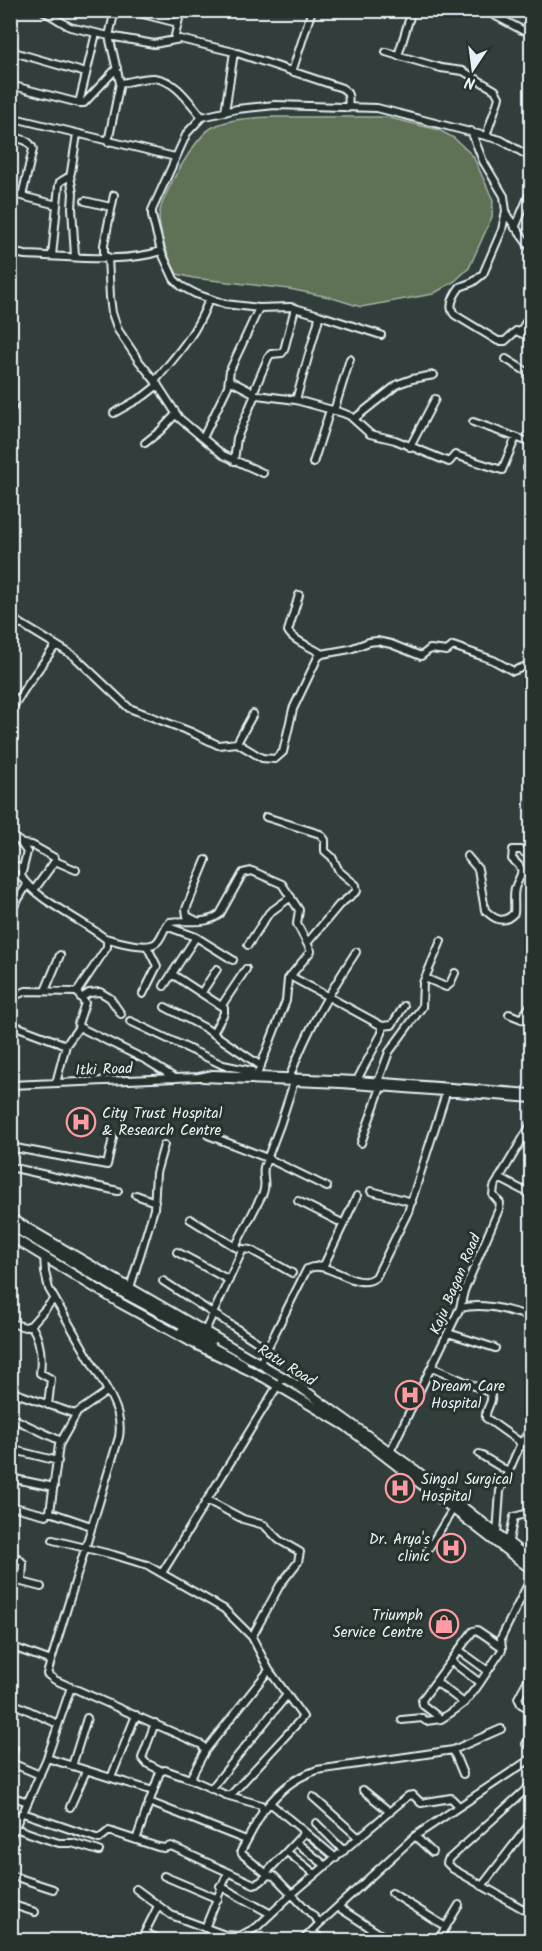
<svg xmlns="http://www.w3.org/2000/svg" width="542" height="1951" viewBox="0 0 542 1951" font-family="Kalam,sans-serif">
	<style>
		.green { fill: #607255; stroke: #a4b2a6; stroke-width: 1.5 }
		.lines { fill: none; stroke-linecap: round; stroke-linejoin: round }
		.minor-casing { stroke: #e8f1f8; stroke-width: 10 }
		.major-casing { stroke: #e8f1f8; stroke-width: 12 }
		.minor { stroke: #26332d; stroke-width: 6 }
		.major { stroke: #26332d; stroke-width: 8 }
		.labels { text-anchor: middle; stroke-width: 6; stroke-linejoin: round; paint-order: stroke }
		.street-label { font-size: 15px; fill: #e8f1f8; stroke: #26332d }
		.poi-label { font-size: 15px; fill: #e8f1f8; stroke: #26332d; text-anchor: start }
	</style>
	<rect width="100%" height="100%" fill="#323e3b"/>
	<filter id="ink" filterUnits="userSpaceOnUse"><feTurbulence type="fractalNoise" baseFrequency=".0167" numOctaves="2"/><feDisplacementMap in="SourceGraphic" scale="12" xChannelSelector="R" yChannelSelector="G"/><feConvolveMatrix kernelMatrix="1 2 1 2 8 2 1 2 1" color-interpolation-filters="sRGB"/></filter>
	<g filter="url(#ink)">
		<!-- green -->
		<path class="green" d="M273,117H386L439,130L454,138L473,156L493,200L492,217L469,268L455,281L433,294L361,307L329,297L289,289L193,278L177,274C168,258 160,236 159,217C159,199 196,135 213,127C230,118 254,118 273,117Z"/>
		<g class="lines">
			<!-- minor casing -->
			<g class="minor-casing">
				<path id="minor" d="M42,10L70,27L109,36L120,83L108,142
					M115,10L109,36L154,44L180,39L234,52L342,88C350,93 349,99 348,108
					M127,10L178,23
					M492,14L522,30L532,31
					M174,40L181,10
					M10,51L86,73
					M386,52L441,68L463,71L495,90L499,97L498,101L486,136
					M398,56L412,10
					M292,72L312,10
					M120,83C131,82 144,77 154,78C176,80 189,102 202,117
					M10,85L79,103H84L117,68
					M79,103L96,33
					M225,112L234,52
					M10,117L175,157
					M471,131L483,161L504,196L506,211L502,230L483,274L473,282L460,287C454,295 447,307 455,315L498,341H505L516,331L532,338
					M10,136C20,139 29,139 33,149L22,196
					M70,176L73,193L72,208L75,256
					M10,193L57,205
					M85,201L111,207
					M506,214L532,250
					M515,228L532,188
					M10,252L25,255C66,256 123,264 161,251
					M52,256L59,185L60,182L70,176L71,172L77,134
					M104,257V245L114,195
					M108,257L110,297L112,313L118,330L139,361L155,381L179,418L223,455L263,473
					M319,315L381,335
					M520,332L532,312
					M506,359L532,375
					M229,380L254,393
					M155,381C177,355 198,331 209,299
					M253,393L268,358L271,354L282,353L284,350L295,308
					M296,400L318,322L319,315L291,307L259,308L225,304L196,294L181,286L174,279L161,251L152,216V210L187,133L202,117L237,109L275,105L377,108L501,140L532,158
					M10,406L13,407
					M334,411L350,359
					M114,413L144,396L158,385
					M354,419L398,384L412,379L434,375
					M473,422L532,443
					M203,438L228,386L230,370L259,308
					M145,443L160,431L176,414
					M410,447L435,399
					M234,461L237,438L254,397L257,395L296,400L343,413L350,416L370,434L395,440L449,462L455,455L502,470L516,437
					M313,463L330,410
					M527,468L532,461
					M299,595L288,631C293,641 312,647 322,654
					M13,619L74,656L129,708L191,732L218,745L237,743L262,758L275,759L283,752L293,709L318,657L322,654L350,649L369,642L377,641L391,644L421,656L430,649L447,651L453,646L493,660L513,671L532,664
					M10,712L27,685L56,645
					M237,743L253,714
					M266,817L320,834L325,840V851L332,857L339,871L356,885L357,891L339,905L308,942
					M10,835L20,842L27,852L21,876C34,899 86,922 107,940V947L77,992L85,1003L78,1024L79,1027L146,1060L175,1078
					M23,844L32,845L55,858
					M467,856L478,869L485,910C494,919 503,925 514,913C515,905 513,896 515,888C520,873 528,872 512,859L513,850H521L532,858
					M10,864L22,869
					M34,890L55,861L76,870
					M197,921L187,916L186,909L206,860
					M10,922L14,906L27,885
					M166,926L196,937L233,960
					M105,938C116,941 148,951 157,942C163,936 163,928 170,922C188,919 205,926 220,914L243,873L252,871L282,884L299,910L297,924L311,951L288,979L286,1001L257,1075
					M248,945L269,913L291,897
					M172,974L224,1008V1013L213,1033
					M290,976L382,1026V1033L357,1080
					M425,978L446,987L450,984L455,973
					M164,986L196,937
					M45,991L60,955
					M202,992L217,969
					M143,994L157,966L147,946
					M10,998L26,991L77,992
					M81,998L89,993L100,992L110,998L121,1014
					M222,1005L246,969
					M165,1007L205,1028L261,1066
					M509,1014L532,1023
					M521,1019L532,1003
					M130,1021L223,1065L252,1071
					M13,1025L66,1045L79,1027
					M382,1026L392,1025L404,1006
					M290,1076C308,1028 328,995 356,952
					M203,1078L341,1084L532,1099
					M378,1082L389,1052L422,1007L423,983L441,941
					M56,1083L66,1045
					M10,1085L199,1077L213,1074L357,1080L532,1093
					M208,1135L267,1158L327,1187
					M361,1143L381,1087
					M10,1147L107,1165L113,1138
					M10,1159L14,1148
					M10,1167L118,1191
					M499,1178L532,1195
					M371,1191L412,1202
					M136,1195L155,1202
					M298,1201L344,1224
					M190,1219L237,1248
					M235,1247L263,1193C267,1183 262,1177 264,1167L280,1125L294,1082
					M177,1252L229,1280
					M44,1256L45,1272L49,1289L108,1391C116,1406 122,1420 119,1437L47,1674L55,1680L202,1745L205,1751L190,1779L226,1795L261,1805L263,1811L241,1851L242,1854L268,1875
					M318,1266L324,1265L357,1196
					M163,1281L268,1349
					M130,1288L154,1209L156,1173L164,1145
					M460,1308C485,1302 506,1310 532,1317
					M10,1323L25,1327L31,1325L54,1299
					M31,1325C41,1340 42,1357 40,1373L51,1379L48,1405
					M205,1331L243,1249L251,1250L292,1273
					M448,1333L495,1348
					M260,1363L307,1269C329,1258 355,1293 376,1277L408,1212L446,1093
					M432,1367L488,1392C497,1400 484,1408 486,1418L521,1443L500,1491L497,1534
					M10,1391L75,1414L108,1391
					M10,1417L61,1441
					M521,1443L531,1429
					M10,1449L58,1461
					M389,1454L460,1308L464,1291L499,1209L500,1203L493,1195L494,1187L532,1123
					M479,1454L509,1472
					M10,1478L54,1487
					M207,1500L243,1519L264,1525L279,1540L300,1552L298,1562L280,1585L252,1637
					M10,1506L46,1515L50,1512L59,1445L77,1413
					M50,1512L91,1526
					M53,1540L114,1555L147,1565L224,1609L252,1637L269,1670L303,1717L230,1796
					M508,1545L514,1517L532,1512
					M10,1555L18,1558L23,1563L22,1582
					M424,1556L453,1509
					M162,1573L283,1377
					M10,1579L41,1587
					M10,1646L51,1661
					M459,1650L488,1671
					M451,1661L480,1683
					M532,1672L518,1698L521,1704L532,1710
					M436,1682L464,1703
					M10,1702L58,1724
					M441,1719L423,1705L422,1700L473,1631L477,1630L502,1647
					M402,1720L422,1718L426,1721L441,1719L452,1712L464,1703L477,1687L502,1650L501,1638L532,1576
					M155,1723L142,1758L146,1763L162,1771
					M526,1744L532,1737
					M10,1746L14,1748L12,1758L14,1764L40,1775
					M453,1750L463,1774
					M205,1751L269,1670
					M47,1758L153,1791
					M72,1766L87,1718
					M111,1778L136,1715
					M532,1784L448,1860L447,1863L453,1869L532,1914
					M211,1789L287,1695
					M363,1790L390,1812
					M10,1796L28,1802
					M313,1797L359,1838
					M149,1802L246,1840
					M270,1803L336,1858
					M70,1807L86,1771
					M263,1811C280,1790 292,1779 317,1770L453,1750L501,1729
					M23,1813L47,1758L71,1687
					M10,1815L19,1817
					M316,1823L344,1851
					M15,1828L46,1839L59,1843H72L99,1851
					M415,1836L432,1852
					M10,1838L21,1814L23,1813L99,1839L109,1831L158,1847L164,1848L171,1846L254,1884L260,1882L268,1875L274,1876L320,1923
					M136,1840L160,1772L165,1770L190,1779
					M296,1842L326,1866
					M287,1852L315,1874
					M266,1873L305,1832
					M10,1875L53,1889
					M164,1876L218,1899
					M220,1886L271,1914
					M482,1886L532,1821
					M136,1889L171,1915L225,1935L240,1936L257,1927L292,1894L408,1796L413,1795L421,1803L451,1798L459,1806
					M392,1893L446,1927
					M10,1904L35,1912
					M338,1907L389,1940
					M205,1928L228,1872
					M311,1932L324,1940
					M145,1933L161,1940
					M141,1940L158,1906
					M303,1940L320,1923L415,1836L532,1758
					M438,1940L459,1905"/>
			</g>
			<!-- major casing -->
			<g class="major-casing">
				<path id="major" d="M10,1218L300,1387L414,1469L532,1561
					M10,1225L127,1295L211,1340
					M10,1236L120,1303L195,1344L265,1378L346,1426L532,1570
					M182,1331L243,1364"/>
			</g>
			<!-- minor -->
			<use href="#minor" class="minor"/>
			<!-- major -->
			<use href="#major" class="major"/>
		</g>
	</g>
	<!-- icons -->
	<defs>
		<g id="hospital-ring" transform="scale(1.5)"><circle r="9.5" fill="#26332d" stroke="#ff9aa2" stroke-width="1.5"/><path d="M-5-5h3v3.5h4V-5h3V5h-3V1.5h-4V5h-3Z" fill="#ff9aa2"/></g>
		<g id="shop-ring" transform="scale(1.5)"><circle r="9.5" fill="#26332d" stroke="#ff9aa2" stroke-width="1.5"/><path d="M-5-2.5h2.3a2.7 3.5 0 0 1 5.4 0H5L5.5 6h-11ZM-1.5-2.5h3a1.5 2.3 0 0 0-3 0Z" fill="#ff9aa2"/></g>
	</defs>
	<g fill-rule="evenodd">
		<use href="#hospital-ring" x="81" y="1122"/>
		<use href="#hospital-ring" x="410" y="1395"/>
		<use href="#hospital-ring" x="400" y="1488"/>
		<use href="#hospital-ring" x="451" y="1548"/>
		<use href="#shop-ring" x="444" y="1624"/>
	</g>
	<g class="labels">
		<!-- street labels -->
		<g class="street-label">
			<text transform="translate(104 1069) rotate(-2)" y="5">Itki Road</text>
			<text transform="translate(455 1284) rotate(-67)" y="5">Kaju Bagan Road</text>
			<text transform="translate(287 1365) rotate(32)" y="5">Ratu Road</text>
		</g>
		<!-- poi labels -->
		<g class="poi-label">
			<text x="102" y="1118">City Trust Hospital<tspan x="102" dy="17">&amp; Research Centre</tspan></text>
			<text x="431" y="1391">Dream Care<tspan x="431" dy="17">Hospital</tspan></text>
			<text x="421" y="1484">Singal Surgical<tspan x="421" dy="17">Hospital</tspan></text>
			<text x="430" y="1544" text-anchor="end">Dr. Arya's<tspan x="430" dy="17">clinic</tspan></text>
			<text x="423" y="1620" text-anchor="end">Triumph<tspan x="423" dy="17">Service Centre</tspan></text>
		</g>
	</g>
	<!-- margin -->
	<rect width="542" height="1951" fill="none" stroke="#26332d" stroke-width="36"/>
	<rect x="18" y="18" width="506" height="1915" fill="none" stroke="#e8f1f8" stroke-width="2" filter="url(#ink)"/>
	<!-- north arrow -->
	<g transform="translate(473 69) rotate(193)" stroke="#26332d" stroke-width="4.5" paint-order="stroke">
	<path d="M0-4.5L10 22L0 15L-10 22Z" fill="#e8f1f8"/>
	<text y="-9" font-size="16" font-weight="bold" text-anchor="middle" fill="#e8f1f8">N</text>
	</g>
</svg>
